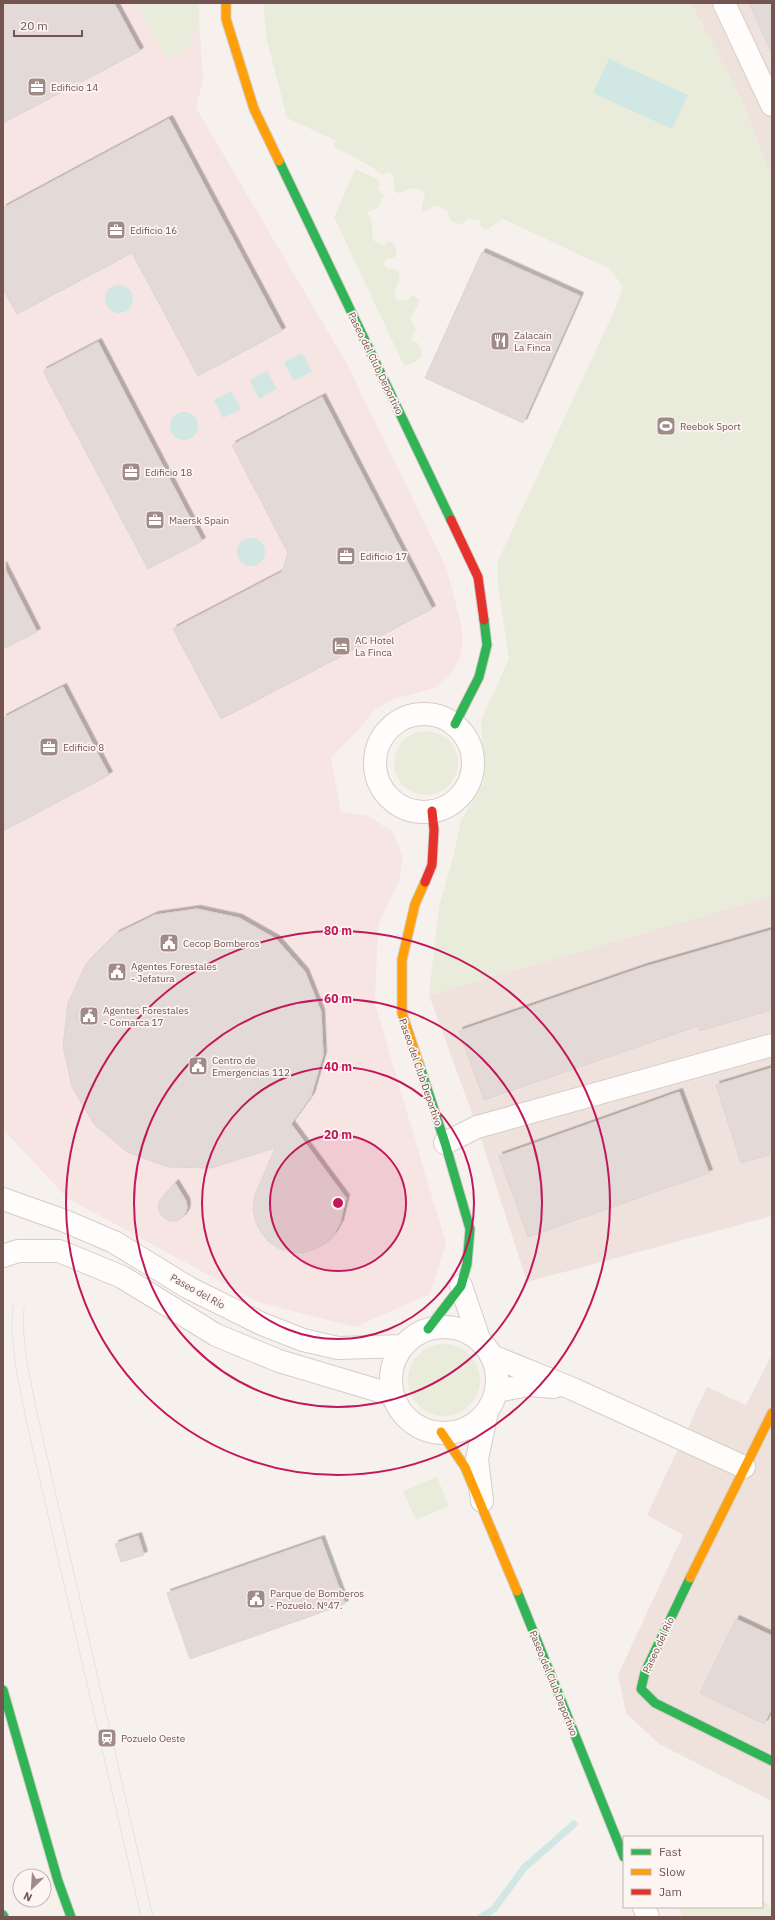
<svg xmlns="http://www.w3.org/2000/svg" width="775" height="1920" viewBox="0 0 775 1920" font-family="'IBM Plex Sans',sans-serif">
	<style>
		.residential { fill: #efe2dc }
		.commercial { fill: #f6e5e3 }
		.green { fill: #e9ecda }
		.water { fill: #d0e7e4 }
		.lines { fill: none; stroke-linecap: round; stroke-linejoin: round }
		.stream { stroke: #d0e7e4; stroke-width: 7 }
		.building { fill: #e3d9d6; stroke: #dfd4d1; filter: url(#shadow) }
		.street-casing { stroke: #d6cdca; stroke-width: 24 }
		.fast-casing { stroke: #d6cdca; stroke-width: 11 }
		.slow-casing { stroke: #d6cdca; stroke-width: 11 }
		.jam-casing { stroke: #d6cdca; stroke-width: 11 }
		.street { stroke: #fefdfc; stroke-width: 22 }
		.fast { stroke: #30b455; stroke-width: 9 }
		.slow { stroke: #ff9f0a; stroke-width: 9 }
		.jam { stroke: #e5322d; stroke-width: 9 }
		.tram { stroke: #e4e3e6; stroke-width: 1 }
		.ring { fill: none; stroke: #c2185b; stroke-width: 2 }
		.labels { text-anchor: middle; stroke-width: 3.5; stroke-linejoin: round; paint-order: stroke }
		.poi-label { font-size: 10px; fill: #735450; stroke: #fdf5f1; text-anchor: start }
		.street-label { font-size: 10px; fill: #735450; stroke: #fdf5f1 }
		.centre { fill: #c2185b; stroke: #fdf5f1; stroke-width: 2 }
		.ring-label { font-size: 12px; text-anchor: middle; font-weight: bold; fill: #c2185b; stroke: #fdf5f1; stroke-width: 3.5; stroke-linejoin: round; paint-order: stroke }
	</style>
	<defs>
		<filter id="shadow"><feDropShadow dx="3.5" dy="-3.5" stdDeviation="0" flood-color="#0004"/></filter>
	</defs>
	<rect width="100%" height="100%" fill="#f7f1ee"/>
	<!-- residential -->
	<path class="residential" d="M691,3H772V179L745,108Z
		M772,896V1216L527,1282L477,1127L429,995Z
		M772,1354V1801L659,1744L626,1713L618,1675L683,1535L647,1515L707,1387L746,1405Z"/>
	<!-- commercial -->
	<path class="commercial" d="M3,3H198L203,79L196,108L347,364L446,567L461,623L463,641L460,658L450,675L435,688L394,699L374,710L357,732L331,757L341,812L368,816L393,832L403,857L399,881L378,925L375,1004L446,1244L430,1294L355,1327L258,1302L67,1198L3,1129Z"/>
	<!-- green -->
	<path class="green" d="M137,3H199V20L188,50L167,60Z
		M263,3H691L745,108L772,179V896L429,995L439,907L454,854L461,820L484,782L481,720L509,659L498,586L497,563L616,307L623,287L610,269L503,219L487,230L481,227L480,220L468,219L460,225L451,221C448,209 445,208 434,206L426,212H421L425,193L417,188L405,190L400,194L394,190V177L390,172L382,175L372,167L333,146L336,141L287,118L267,41Z
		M355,169L379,180L380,185L377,189L384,195L378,208L367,212L371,219L373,240L383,246L389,241L395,244L397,251L395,257L386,259L384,263L386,268L398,270L400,277L394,294L397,299L406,301L413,295L419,299L417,307L410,319L416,329L411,340L418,343L423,355L417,361L404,366L334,217Z
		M394 763a32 32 0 1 1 64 0a32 32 0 1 1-64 0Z
		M408 1380a36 36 0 1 1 72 0a36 36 0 1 1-72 0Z
		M437,1477L449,1506L416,1520L403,1491Z
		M762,1900L772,1907V1917H682L678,1907H762Z"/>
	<!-- water -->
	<path class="water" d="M609,59L688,95L672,129L593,93Z
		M105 299a14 14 0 1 1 28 0a14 14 0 1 1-28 0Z
		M302,353L312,371L294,381L284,362Z
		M267,371L277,389L259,399L250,380Z
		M231,391L241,409L223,418L214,400Z
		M170 426a14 14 0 1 1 28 0a14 14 0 1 1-28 0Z
		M237 552a14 14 0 1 1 28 0a14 14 0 1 1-28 0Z"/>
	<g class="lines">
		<!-- stream -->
		<path class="stream" d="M481,1917L494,1909L524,1868L574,1824"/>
	</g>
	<!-- building -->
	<path class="building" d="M3,3H114L140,51L3,123Z
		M749,3H772V54Z
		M169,119L282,331L198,376L132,253L17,314L3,289V208Z
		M482,252L580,296L523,423L425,378Z
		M98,342L202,541L148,569L43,371Z
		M322,397L432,609L221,719L173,629L282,572L288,553L232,445Z
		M3,565L37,632L3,649Z
		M63,687L109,775L3,831V718Z
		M197,909L239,918L276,939L305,972L321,1012L323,1055L311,1096L291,1124L346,1198L340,1223L334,1234L326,1243L315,1249L303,1253L290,1252L278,1248L268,1241L260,1231L255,1220L253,1208L255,1195L275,1148L211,1168L168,1167L127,1152L94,1124L72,1087L63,1046L68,1003L86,964L116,934L155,915Z
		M772,930V1010L699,1031L698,1026L484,1100L459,1031L644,967Z
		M772,1068V1154L741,1163L716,1085Z
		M679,1092L709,1173L528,1237L499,1156Z
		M175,1183L186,1201L187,1207L186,1212L182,1218L176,1221H170L164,1218L160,1213L158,1206L160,1200Z
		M138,1536L144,1555L121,1562L115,1544Z
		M321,1539L345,1604L190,1659L167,1593Z
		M736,1619L772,1636V1708L764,1724L700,1693Z"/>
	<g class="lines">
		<!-- street casing -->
		<g class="street-casing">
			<path id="street" d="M724,3L772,105
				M375 763a49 49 0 1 1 98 0a49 49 0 1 1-98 0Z
				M445,1143L477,1127L772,1045
				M3,1199L65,1221L114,1242L189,1288L262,1324L303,1340L338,1348L403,1346
				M3,1256L18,1251H59L122,1277L216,1335L279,1361L393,1395
				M461,1286L479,1339
				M391 1380a53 53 0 1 1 106 0a53 53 0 1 1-106 0Z
				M492,1356L573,1389L744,1467
				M496,1391L529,1385L554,1387
				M482,1501L477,1459L487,1411
				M644,1907L648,1917"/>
		</g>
		<!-- fast casing -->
		<g class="fast-casing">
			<path id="fast" d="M279,161L451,520
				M455,724L479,677L487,645L484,620
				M419,1064L445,1143L470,1229L467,1264L461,1286L428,1329
				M690,1578L645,1672L641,1689L655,1703L772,1761
				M517,1591L624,1857
				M3,1690L58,1881L71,1917
				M3,1915L4,1917"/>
		</g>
		<!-- slow casing -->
		<g class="slow-casing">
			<path id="slow" d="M226,3V19L254,109L279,161
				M419,1064L402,1013V960L415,904L425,882
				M441,1432L465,1467L517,1591
				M690,1578L772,1413"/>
		</g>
		<!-- jam casing -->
		<g class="jam-casing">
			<path id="jam" d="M451,520L478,577L484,620
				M425,882L432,865L434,830L432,811"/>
		</g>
		<!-- street -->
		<use href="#street" class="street"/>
		<!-- fast -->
		<use href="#fast" class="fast"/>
		<!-- slow -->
		<use href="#slow" class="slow"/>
		<!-- jam -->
		<use href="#jam" class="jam"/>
		<!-- tram -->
		<path class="tram" d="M13,1306C9,1345 19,1382 26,1420L141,1917
			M24,1308C21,1345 31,1381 38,1417L153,1917"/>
	</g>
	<!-- distance rings -->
	<circle cx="338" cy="1203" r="68" fill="#c2185b" fill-opacity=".12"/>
	<g class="ring">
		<circle cx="338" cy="1203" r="68"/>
		<circle cx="338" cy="1203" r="136"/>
		<circle cx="338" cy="1203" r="204"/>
		<circle cx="338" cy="1203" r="272"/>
	</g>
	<!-- icons -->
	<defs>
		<g id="office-square" transform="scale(1)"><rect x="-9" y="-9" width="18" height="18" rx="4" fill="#a18b87" stroke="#fdf5f1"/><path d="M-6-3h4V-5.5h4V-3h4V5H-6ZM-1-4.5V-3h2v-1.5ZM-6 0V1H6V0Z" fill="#fff"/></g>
		<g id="restaurant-square" transform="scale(1)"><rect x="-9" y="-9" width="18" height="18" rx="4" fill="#a18b87" stroke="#fdf5f1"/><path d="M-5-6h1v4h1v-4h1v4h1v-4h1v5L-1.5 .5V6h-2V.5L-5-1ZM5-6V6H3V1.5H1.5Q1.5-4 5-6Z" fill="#fff"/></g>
		<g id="stadium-square" transform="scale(1)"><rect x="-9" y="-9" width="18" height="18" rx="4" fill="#a18b87" stroke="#fdf5f1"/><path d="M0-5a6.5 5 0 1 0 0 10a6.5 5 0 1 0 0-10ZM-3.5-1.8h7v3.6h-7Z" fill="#fff"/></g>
		<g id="hotel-square" transform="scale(1)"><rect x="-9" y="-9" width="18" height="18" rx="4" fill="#a18b87" stroke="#fdf5f1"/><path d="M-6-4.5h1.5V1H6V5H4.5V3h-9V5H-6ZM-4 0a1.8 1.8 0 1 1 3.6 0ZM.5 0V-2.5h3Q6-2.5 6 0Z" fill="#fff"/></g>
		<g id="civic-square" transform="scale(1)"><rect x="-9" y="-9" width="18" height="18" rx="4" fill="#a18b87" stroke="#fdf5f1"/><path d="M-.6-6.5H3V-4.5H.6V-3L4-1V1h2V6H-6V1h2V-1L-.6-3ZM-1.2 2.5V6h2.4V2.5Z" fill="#fff"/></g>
		<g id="station-square" transform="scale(1)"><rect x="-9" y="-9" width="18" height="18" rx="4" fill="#a18b87" stroke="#fdf5f1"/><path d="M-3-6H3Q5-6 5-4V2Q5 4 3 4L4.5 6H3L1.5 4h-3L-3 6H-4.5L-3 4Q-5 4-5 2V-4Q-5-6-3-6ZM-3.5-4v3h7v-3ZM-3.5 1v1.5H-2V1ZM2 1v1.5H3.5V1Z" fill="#fff"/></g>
	</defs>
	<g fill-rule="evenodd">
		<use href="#office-square" x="37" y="87"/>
		<use href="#office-square" x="116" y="230"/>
		<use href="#restaurant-square" x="500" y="341"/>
		<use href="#stadium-square" x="666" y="426"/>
		<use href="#office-square" x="131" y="472"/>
		<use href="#office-square" x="155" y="520"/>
		<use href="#office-square" x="346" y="556"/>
		<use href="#hotel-square" x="341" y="646"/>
		<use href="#office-square" x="49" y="747"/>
		<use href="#civic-square" x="169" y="943"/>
		<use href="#civic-square" x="117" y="972"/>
		<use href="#civic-square" x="89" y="1016"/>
		<use href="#civic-square" x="198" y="1066"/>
		<use href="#civic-square" x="256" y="1599"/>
		<use href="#station-square" x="107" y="1738"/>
	</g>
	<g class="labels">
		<!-- poi labels -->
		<g class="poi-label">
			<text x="51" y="91">Edificio 14</text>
			<text x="130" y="234">Edificio 16</text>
			<text x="514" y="339">Zalacaín<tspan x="514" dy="12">La Finca</tspan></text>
			<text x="680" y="430">Reebok Sport</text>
			<text x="145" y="476">Edificio 18</text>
			<text x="169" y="524">Maersk Spain</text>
			<text x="360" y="560">Edificio 17</text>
			<text x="355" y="644">AC Hotel<tspan x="355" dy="12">La Finca</tspan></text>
			<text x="63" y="751">Edificio 8</text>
			<text x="183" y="947">Cecop Bomberos</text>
			<text x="131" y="970">Agentes Forestales<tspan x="131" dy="12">- Jefatura</tspan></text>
			<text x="103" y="1014">Agentes Forestales<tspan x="103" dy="12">- Comarca 17</tspan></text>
			<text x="212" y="1064">Centro de<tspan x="212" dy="12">Emergencias 112</tspan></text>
			<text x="270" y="1597">Parque de Bomberos<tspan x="270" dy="12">- Pozuelo. Nº47.</tspan></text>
			<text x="121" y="1742">Pozuelo Oeste</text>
		</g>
		<!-- street labels -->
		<g class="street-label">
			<text transform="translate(376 363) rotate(64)" y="4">Paseo del Club Deportivo</text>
			<text transform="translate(421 1072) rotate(71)" y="4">Paseo del Club Deportivo</text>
			<text transform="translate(198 1291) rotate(29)" y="4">Paseo del Río</text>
			<text transform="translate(658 1645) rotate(-65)" y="4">Paseo del Río</text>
			<text transform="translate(554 1683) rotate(68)" y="4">Paseo del Club Deportivo</text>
		</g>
	</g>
	<circle cx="338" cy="1203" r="6" class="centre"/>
	<g class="ring-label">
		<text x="338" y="935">80 m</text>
		<text x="338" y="1003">60 m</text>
		<text x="338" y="1071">40 m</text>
		<text x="338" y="1139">20 m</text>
	</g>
	<!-- border -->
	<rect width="775" height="1920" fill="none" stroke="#735450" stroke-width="8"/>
	<!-- legend -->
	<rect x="623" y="1836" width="140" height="72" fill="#fdf5f1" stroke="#c6b5b1"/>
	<rect x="631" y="1849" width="20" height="6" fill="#30b455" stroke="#c6b5b1"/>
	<text x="659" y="1856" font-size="12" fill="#735450">Fast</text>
	<rect x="631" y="1869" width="20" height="6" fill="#ff9f0a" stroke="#c6b5b1"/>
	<text x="659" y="1876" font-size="12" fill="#735450">Slow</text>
	<rect x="631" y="1889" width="20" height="6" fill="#e5322d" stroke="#c6b5b1"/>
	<text x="659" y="1896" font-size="12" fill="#735450">Jam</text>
	<!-- north arrow -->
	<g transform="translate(32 1888) rotate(205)"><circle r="19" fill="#fdf5f1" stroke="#c6b5b1"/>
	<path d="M0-3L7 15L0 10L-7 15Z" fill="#a18b87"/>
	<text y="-6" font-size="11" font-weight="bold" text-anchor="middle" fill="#735450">N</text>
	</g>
	<!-- scale -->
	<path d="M14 30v6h68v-6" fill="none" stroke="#735450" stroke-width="2"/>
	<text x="20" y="30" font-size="12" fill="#735450" stroke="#fdf5f1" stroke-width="3" paint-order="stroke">20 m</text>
</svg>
